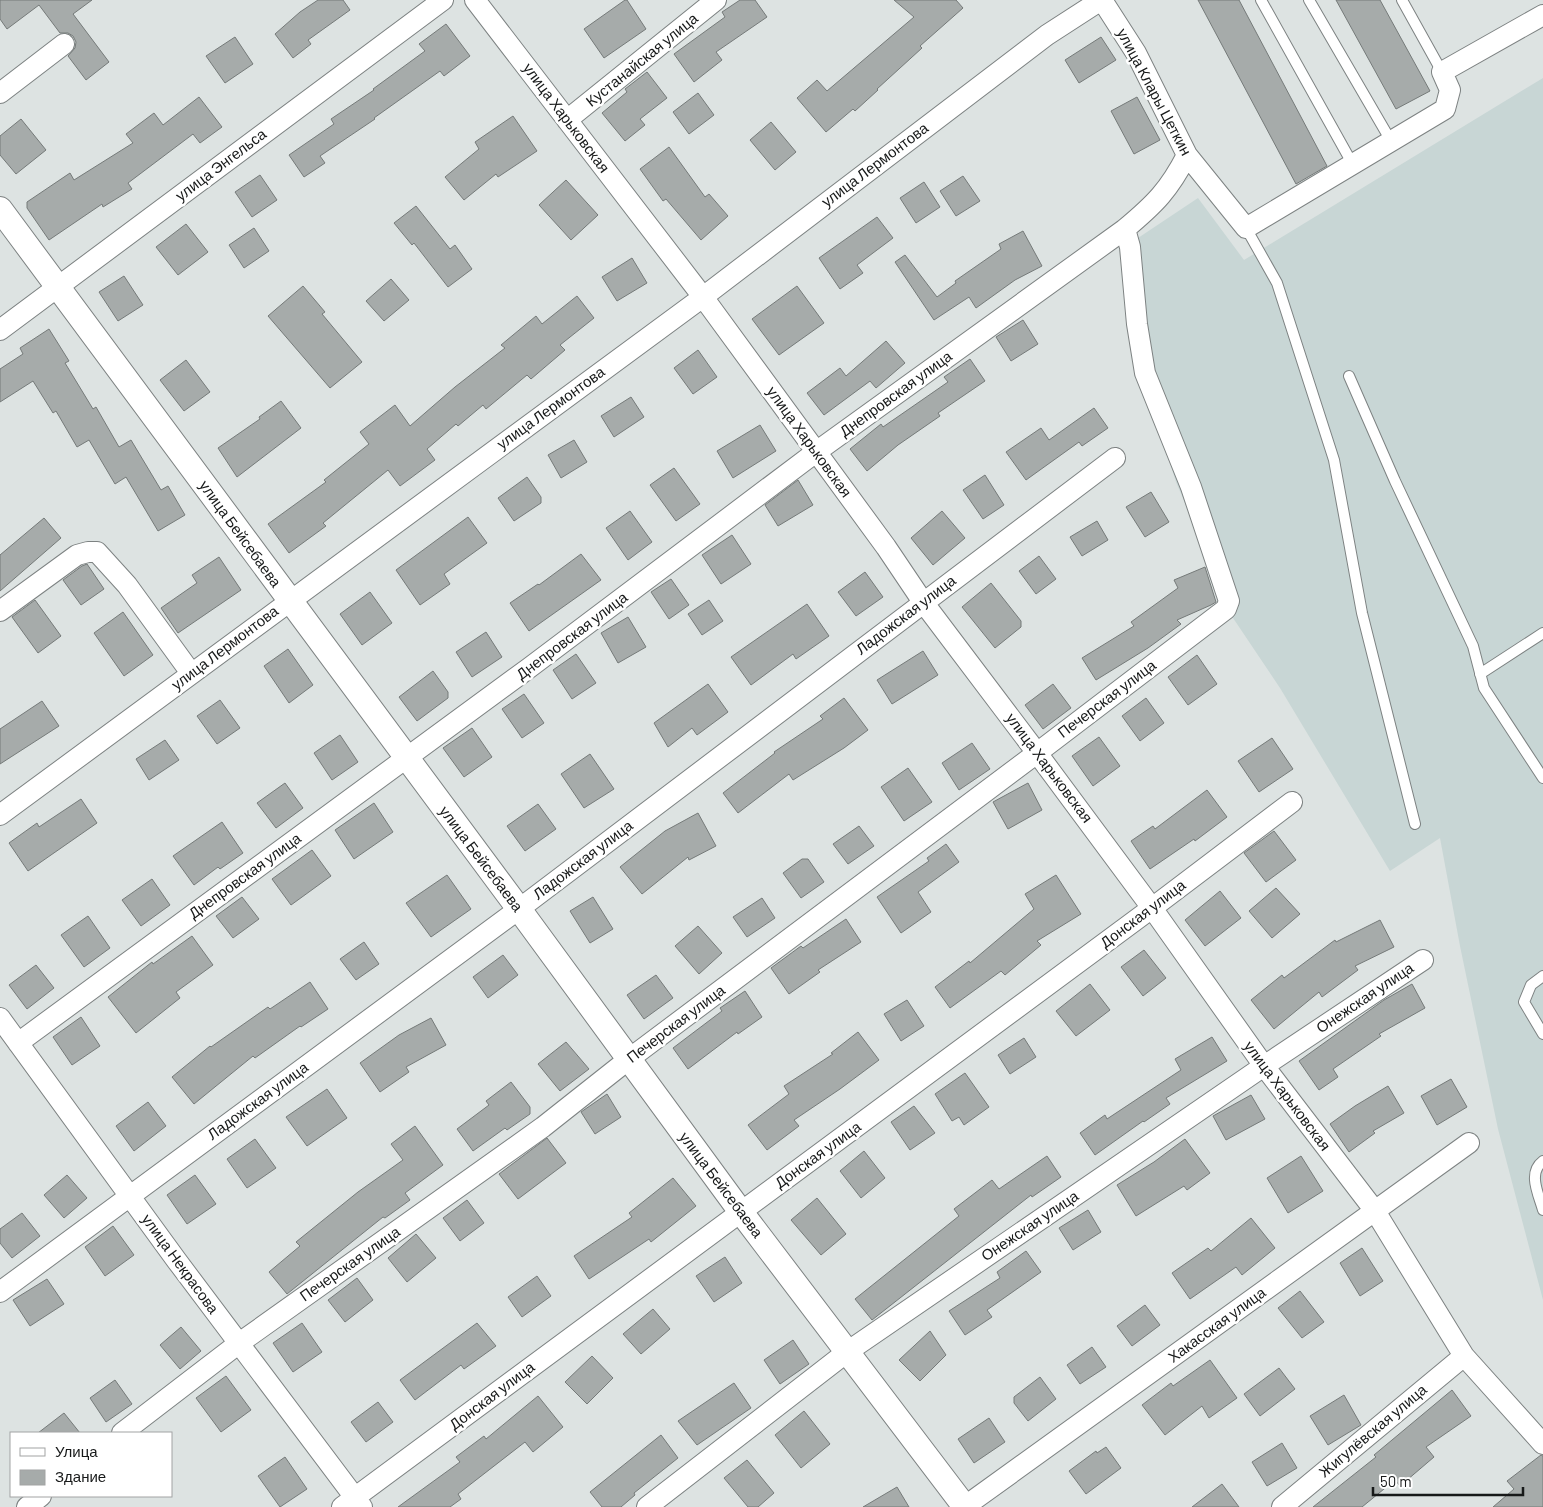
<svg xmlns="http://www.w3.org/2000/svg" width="1543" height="1507" viewBox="0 0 1543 1507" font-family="Barlow,sans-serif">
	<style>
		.built { fill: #c8d6d5 }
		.building { fill: #a6abaa; stroke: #757a79 }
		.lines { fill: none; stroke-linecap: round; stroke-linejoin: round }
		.service-casing { stroke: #7d8282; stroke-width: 12 }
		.minor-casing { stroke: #7d8282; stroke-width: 22 }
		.tertiary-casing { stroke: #7d8282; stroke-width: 26 }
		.service { stroke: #fff; stroke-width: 10 }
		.minor { stroke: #fff; stroke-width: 20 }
		.tertiary { stroke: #fff; stroke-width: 24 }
		.labels { text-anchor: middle; stroke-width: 5; stroke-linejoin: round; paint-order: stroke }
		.street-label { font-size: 15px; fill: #171919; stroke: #fff }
	</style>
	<rect width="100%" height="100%" fill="#dde3e2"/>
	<!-- built -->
	<path class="built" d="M1543,78V1300L1498,1129L1460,946L1440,838L1390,871L1280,688L1231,615L1226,599L1176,482L1141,370L1138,238L1198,198L1244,260Z"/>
	<!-- building -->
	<path class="building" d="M0,0H92L73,14L109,62L86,80L68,56L75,48L76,42L73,36L68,33H60L39,5L7,29L0,19Z
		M318,0H343L350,10L308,40L311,44L293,58L275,34L300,12Z
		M625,0H627L646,29L604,58L584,29Z
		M740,0H755L767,17L716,52L722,60L694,82L674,54L725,17L722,12Z
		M894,0H956L963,8L920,46L922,48L877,89L878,90L855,111L853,109L826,132L797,98L817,80L827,91L914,17Z
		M1198,0H1239L1327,166L1296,184Z
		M1336,0H1380L1430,91L1396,109Z
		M446,24L470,56L444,76L440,71L374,118L375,119L320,156L325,163L304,177L289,155L334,124L331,119L374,90L373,89L425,51L419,44Z
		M235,37L253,64L225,83L206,56Z
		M1101,37L1116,60L1079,83L1065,60Z
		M647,72L667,98L640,119L645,125L625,141L602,113L627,92L625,89Z
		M698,93L714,115L689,134L673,112Z
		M199,97L222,127L200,143L193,134L128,183L132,189L103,207L102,204L49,240L27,208V202L70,173L74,180L133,143L126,134L154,113L163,125Z
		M1137,97L1160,140L1134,154L1111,111Z
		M513,116L537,151L498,177L496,174L464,200L445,177L479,149L475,142Z
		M21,119L46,150L16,174L0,155V136Z
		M771,122L796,152L775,170L750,140Z
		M669,147L705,197L709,194L728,216L701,240L666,199L663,201L640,169Z
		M260,175L277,200L252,217L235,192Z
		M963,176L980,201L956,216L940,191Z
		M566,180L598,215L571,240L539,205Z
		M924,182L940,207L916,223L900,198Z
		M416,206L450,249L455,245L472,269L448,287L414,243L412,245L394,223Z
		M877,217L893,238L857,265L863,273L840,289L819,258Z
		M186,224L208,252L178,275L156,247Z
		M254,228L269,251L244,268L229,245Z
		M1023,231L1042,266L1015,280L976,308L969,297L934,320L895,262L905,255L937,297L956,283L955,281L1001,249L999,244Z
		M632,258L647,283L617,301L602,277Z
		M124,276L143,305L118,321L99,292Z
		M391,279L409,300L384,321L366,301Z
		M303,286L325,312L322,314L362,362L330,388L268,316Z
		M797,286L824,323L779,355L752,319Z
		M577,296L594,318L560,345L565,350L531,379L527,375L486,409L483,405L458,426L456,424L427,449L435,460L400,486L388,470L323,523L326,526L289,553L268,524L326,482L324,480L369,444L360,432L395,405L410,426L455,387L505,348L501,345L536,316L542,324Z
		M1023,320L1038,344L1011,361L996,337Z
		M49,329L69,361L65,363L93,409L96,407L119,447L131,440L161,490L168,486L185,515L158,531L126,477L115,484L89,440L77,447L56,411L53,413L33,381L0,402V369L23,354L20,348Z
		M886,341L905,363L876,388L870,381L824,415L807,393L840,368L846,376Z
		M698,350L717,377L693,394L674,368Z
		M970,359L985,381L938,413L940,416L898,445L867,471L850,449L881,424L883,427L948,382L944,377Z
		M186,360L210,392L184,411L160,380Z
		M631,397L644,417L614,437L601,416Z
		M281,401L301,428L237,477L218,448L260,419L259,417Z
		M1094,408L1108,428L1082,446L1079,442L1026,480L1006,452L1041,428L1049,440Z
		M760,425L776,451L733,478L717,451Z
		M574,440L587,462L561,478L548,455Z
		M674,468L700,504L676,521L650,485Z
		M985,475L1004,505L983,519L963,490Z
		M527,477L541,497V503L514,521L498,498Z
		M798,480L813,505L778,526L765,505Z
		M1151,492L1169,522L1145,537L1126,507Z
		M630,511L652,542L628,560L606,528Z
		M942,511L965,538L933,565L911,538Z
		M468,517L487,543L444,574L450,584L420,605L396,570Z
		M44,518L61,538L0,591V555Z
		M1097,521L1108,540L1082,556L1070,537Z
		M732,535L751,564L721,584L702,555Z
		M581,554L601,580L529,631L510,603L538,584L539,585Z
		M1039,556L1056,579L1036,594L1019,571Z
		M219,557L241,590L178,633L161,608L197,583L192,575Z
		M87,564L104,589L81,605L63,580L82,566Z
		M1205,567L1216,602L1211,605L1177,620L1181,624L1148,648L1096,680L1082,658L1134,626L1131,622L1178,588L1174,580Z
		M865,572L883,597L856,616L838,592Z
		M671,579L689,605L669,619L651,592Z
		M991,583L1021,621V627L995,648L962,607Z
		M370,592L392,623L362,645L340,614Z
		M35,600L61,636L38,653L12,617Z
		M709,600L723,621L702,635L688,614Z
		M807,604L829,636L796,659L793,654L751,685L731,657Z
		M123,612L153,655L124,676L94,633Z
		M628,617L646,647L618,663L601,633Z
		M486,632L502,657L472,677L456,652Z
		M288,649L313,685L289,703L264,666Z
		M923,651L938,675L892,704L877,680Z
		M576,654L596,683L572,699L553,670Z
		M1197,655L1217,684L1188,705L1168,677Z
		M433,671L448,692V698L417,721L399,697Z
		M708,684L728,712L697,735L692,728L668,747L654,723Z
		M1053,684L1071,708L1043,729L1025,705Z
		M524,694L544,723L522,738L502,709Z
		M844,698L868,730L844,748L793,780L789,774L738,813L723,793L775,753L774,752L823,719L820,716Z
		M1146,698L1164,723L1140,741L1122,716Z
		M220,700L240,728L217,744L197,716Z
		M42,701L59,726L0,764V729Z
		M472,728L492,757L464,777L443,748Z
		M340,735L358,762L332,780L314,753Z
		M1099,737L1120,766L1093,786L1072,756Z
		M1272,738L1293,769L1259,792L1238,761Z
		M165,740L179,760L149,780L136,759Z
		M972,743L990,769L959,790L942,763Z
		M590,754L614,789L584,808L561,774Z
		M908,768L932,802L904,821L881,787Z
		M285,783L303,808L276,828L257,803Z
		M1028,783L1042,810L1008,829L993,802Z
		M1207,790L1227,817L1195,841L1194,839L1150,869L1131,841L1153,826L1155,829Z
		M81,799L97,823L28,871L9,843L37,823L39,827Z
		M374,803L393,832L354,859L335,830Z
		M538,804L556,829L525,851L507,826Z
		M698,813L716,846L689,860L688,857L642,894L620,867L665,831Z
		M222,822L243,853L220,869L218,867L194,885L173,856Z
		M859,826L874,846L848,864L833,844Z
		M1274,831L1296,860L1266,882L1244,853Z
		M946,844L959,862L918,892L931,912L901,933L877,897L929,861L927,858Z
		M312,850L331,876L291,905L272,879Z
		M802,859H808L824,882L801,898L783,873Z
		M447,875L471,909L431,937L406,903Z
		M1056,875L1081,914L1037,941L1041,945L1005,975L1001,971L950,1008L935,987L969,961L970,963L1034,909L1025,894Z
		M152,879L170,905L141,926L122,900Z
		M1276,888L1300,914L1272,938L1249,911Z
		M1220,891L1241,918L1205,946L1185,920Z
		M242,897L259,919L233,938L216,916Z
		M593,897L613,929L590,943L570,911Z
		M762,898L775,918L747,937L733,917Z
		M88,916L110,948L84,967L61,935Z
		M846,919L861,942L818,970L820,972L789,994L771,968L801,946L803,948Z
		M1380,920L1394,947L1355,966L1358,970L1322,997L1319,992L1274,1029L1251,1000L1282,975L1284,978L1335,940L1336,942Z
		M698,926L722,953L699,974L675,946Z
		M192,936L213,965L176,992L180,998L136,1033L108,997L152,962L153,964Z
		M364,942L379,964L356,980L340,959Z
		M1144,950L1166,978L1143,996L1121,967Z
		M503,955L518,975L488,998L473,977Z
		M36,965L54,988L27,1009L9,985Z
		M656,975L673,998L644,1019L627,995Z
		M310,982L328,1009L301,1027L300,1026L255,1058L253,1056L194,1104L172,1077L210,1046L211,1047L268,1007L270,1009Z
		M1090,984L1110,1010L1076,1036L1056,1011Z
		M1412,984L1425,1008L1379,1034L1381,1036L1333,1069L1338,1077L1319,1090L1299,1061L1384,1000Z
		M745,991L762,1017L738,1034L737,1032L688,1069L673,1048L722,1011L720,1008Z
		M907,1000L924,1026L901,1041L884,1014Z
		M81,1017L100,1046L72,1065L53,1037Z
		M431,1018L446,1045L406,1067L409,1072L380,1092L360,1063L399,1035Z
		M858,1032L879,1060L840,1089L794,1120L799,1126L767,1150L748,1125L789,1094L784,1086L833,1054L831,1053Z
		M1212,1037L1227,1061L1166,1098L1170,1104L1144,1122L1143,1121L1095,1155L1080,1133L1105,1115L1107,1119L1181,1070L1175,1059Z
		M1024,1038L1036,1057L1010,1074L998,1055Z
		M566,1042L589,1069L560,1091L538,1064Z
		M965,1073L989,1107L964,1125L959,1117L952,1121L935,1094Z
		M1451,1079L1467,1107L1437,1125L1421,1096Z
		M511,1082L530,1107V1114L507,1130L505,1128L473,1151L457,1129L489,1105L486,1101Z
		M1388,1086L1404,1113L1373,1131L1375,1133L1349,1152L1330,1124L1355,1106Z
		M327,1089L347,1118L307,1146L286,1117Z
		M607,1094L621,1117L595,1134L581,1112Z
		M1251,1095L1265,1119L1226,1140L1213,1116Z
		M148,1102L166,1126L134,1151L116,1126Z
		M914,1106L935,1133L910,1150L891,1122Z
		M415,1126L443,1165L405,1193L410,1200L385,1218L383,1217L287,1294L269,1272L300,1246L296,1242L358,1192L403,1160L391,1144Z
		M547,1138L566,1163L518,1199L499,1174Z
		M255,1139L276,1168L247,1188L227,1159Z
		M1185,1139L1210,1173L1187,1190L1184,1186L1136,1216L1117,1185L1154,1162Z
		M864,1151L885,1178L861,1198L840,1171Z
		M1047,1156L1061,1177L1032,1197L1031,1195L872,1320L855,1299L959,1216L954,1209L992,1180L999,1189Z
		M1301,1156L1323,1191L1288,1213L1267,1178Z
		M67,1175L87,1198L64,1218L44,1195Z
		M195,1175L216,1204L187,1224L167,1195Z
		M673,1178L696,1206L651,1242L649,1239L589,1279L574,1256L632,1217L629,1213Z
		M817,1198L846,1234L821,1255L791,1220Z
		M467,1200L484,1223L460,1241L443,1218Z
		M1088,1210L1101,1232L1073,1250L1059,1228Z
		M22,1213L40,1236L12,1258L0,1243V1229Z
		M1251,1218L1275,1248L1242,1275L1236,1267L1190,1299L1172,1273L1208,1248L1211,1251Z
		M113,1226L134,1255L105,1276L85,1247Z
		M416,1234L436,1258L407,1282L388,1258Z
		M1362,1248L1383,1281L1360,1296L1340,1263Z
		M1026,1251L1041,1272L987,1310L992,1317L965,1335L949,1311L1000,1278L997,1272Z
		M725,1257L742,1283L714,1302L696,1276Z
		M537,1276L551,1296L522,1317L508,1297Z
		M357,1278L373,1300L345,1322L328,1300Z
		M47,1279L64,1304L30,1326L13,1300Z
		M1300,1291L1324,1322L1302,1338L1278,1308Z
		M1145,1305L1160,1325L1132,1346L1117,1326Z
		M653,1309L670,1329L641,1354L623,1334Z
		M302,1323L322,1352L293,1372L273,1343Z
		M477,1323L496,1346L464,1369L461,1365L415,1400L400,1380Z
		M181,1327L201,1351L180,1369L160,1345Z
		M930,1331L946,1355L920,1381L899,1360Z
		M793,1340L809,1364L780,1384L764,1360Z
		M1092,1347L1106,1367L1080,1384L1067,1365Z
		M592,1356L613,1378L587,1404L565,1382Z
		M1210,1360L1237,1398L1209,1418L1202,1406L1165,1435L1142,1405L1171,1383L1173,1386Z
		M1279,1368L1295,1389L1260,1416L1244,1394Z
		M226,1376L251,1410L221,1432L196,1398Z
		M1040,1377L1056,1399L1028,1421L1014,1403V1397Z
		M115,1380L132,1404L106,1422L90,1398Z
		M734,1383L751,1408L697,1445L678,1421Z
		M1452,1390L1471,1416L1426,1447L1434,1457L1400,1486L1395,1480L1362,1507H1313L1376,1457L1374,1455Z
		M1344,1395L1361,1425L1328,1445L1310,1416Z
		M538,1396L563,1427L533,1452L525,1442L458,1494L461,1499L450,1507H398L460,1462L456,1457L484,1436L486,1439Z
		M378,1402L393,1422L366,1442L351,1422Z
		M804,1411L830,1444L801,1468L775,1435Z
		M64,1413L80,1433H38Z
		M989,1418L1005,1442L974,1463L958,1439Z
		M661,1435L678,1458L634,1493L635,1495L621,1507H602L590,1492Z
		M1282,1443L1297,1468L1267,1486L1252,1462Z
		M1106,1447L1121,1468L1086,1494L1069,1471L1096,1451L1097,1453Z
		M1541,1455L1543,1456V1507H1493L1514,1489L1507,1481Z
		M285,1457L307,1489L280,1507L258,1476Z
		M747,1460L774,1493L758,1507H748L724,1478Z
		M1222,1484L1239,1507H1192Z
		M897,1487L909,1507H863Z"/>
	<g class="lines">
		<!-- service casing -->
		<g class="service-casing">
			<path id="service" d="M1261,0L1352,163
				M1309,0L1391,141
				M1402,0L1442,72
				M1246,228L1277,283L1334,460L1362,613L1415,824
				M1349,376L1395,481L1473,646L1484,688L1543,778
				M1480,674L1543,633
				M1543,1034L1524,1002L1531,985L1543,976
				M1543,1161C1527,1173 1539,1195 1543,1210"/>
		</g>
		<!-- minor casing -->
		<g class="minor-casing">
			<path id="minor" d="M475,0L703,297L886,547L923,602L1037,753L1152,908L1264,1066L1375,1211L1464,1356L1543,1444
				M1102,0L1136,53L1187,155L1246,228L1445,109L1450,90L1442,72L1543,15
				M0,93L64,44
				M567,120L716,0
				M0,330L443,0
				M0,611L77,555L88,552H97L127,585L191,673
				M0,815L703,297L1047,35L1101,0
				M0,1018L177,1261L362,1507
				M18,1043L529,668L816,452L1125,229
				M0,1292L519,909L1115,458
				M122,1433L238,1344L543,1127L629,1059L1037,753L1226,609L1229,601L1191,487L1145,373L1137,324L1130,247L1125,229C1155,204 1169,190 1187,155
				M27,1507L41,1496
				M342,1507L1152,908L1292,802
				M647,1507L847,1352L1264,1066L1423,960
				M964,1507L1469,1143
				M1282,1507L1464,1356"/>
		</g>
		<!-- tertiary casing -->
		<g class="tertiary-casing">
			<path id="tertiary" d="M0,209L519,909L741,1212L965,1507"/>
		</g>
		<!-- service -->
		<use href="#service" class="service"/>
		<!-- minor -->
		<use href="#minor" class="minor"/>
		<!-- tertiary -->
		<use href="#tertiary" class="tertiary"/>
	</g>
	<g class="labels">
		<!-- street labels -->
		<g class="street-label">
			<text transform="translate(642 60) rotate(-39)" y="5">Кустанайская улица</text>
			<text transform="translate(1154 92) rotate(62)" y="5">улица Клары Цеткин</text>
			<text transform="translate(566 118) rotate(53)" y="5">улица Харьковская</text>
			<text transform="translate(221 165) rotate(-37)" y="5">улица Энгельса</text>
			<text transform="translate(875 165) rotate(-37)" y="5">улица Лермонтова</text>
			<text transform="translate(896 394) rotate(-36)" y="5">Днепровская улица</text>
			<text transform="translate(551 408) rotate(-36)" y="5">улица Лермонтова</text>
			<text transform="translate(809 442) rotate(54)" y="5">улица Харьковская</text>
			<text transform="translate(240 534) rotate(54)" y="5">улица Бейсебаева</text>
			<text transform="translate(906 615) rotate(-37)" y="5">Ладожская улица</text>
			<text transform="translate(572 636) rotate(-37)" y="5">Днепровская улица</text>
			<text transform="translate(225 648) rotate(-37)" y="5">улица Лермонтова</text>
			<text transform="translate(1107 699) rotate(-37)" y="5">Печерская улица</text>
			<text transform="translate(1049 768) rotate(53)" y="5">улица Харьковская</text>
			<text transform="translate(481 859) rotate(53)" y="5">улица Бейсебаева</text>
			<text transform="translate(583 860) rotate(-37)" y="5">Ладожская улица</text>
			<text transform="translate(245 876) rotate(-36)" y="5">Днепровская улица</text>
			<text transform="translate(1143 914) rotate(-37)" y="5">Донская улица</text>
			<text transform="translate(1365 998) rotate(-34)" y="5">Онежская улица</text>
			<text transform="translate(676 1024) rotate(-37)" y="5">Печерская улица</text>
			<text transform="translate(1287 1096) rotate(53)" y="5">улица Харьковская</text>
			<text transform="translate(258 1101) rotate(-36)" y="5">Ладожская улица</text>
			<text transform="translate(818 1155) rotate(-36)" y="5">Донская улица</text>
			<text transform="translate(721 1185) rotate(53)" y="5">улица Бейсебаева</text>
			<text transform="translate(1030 1226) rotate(-34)" y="5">Онежская улица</text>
			<text transform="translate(180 1264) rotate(54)" y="5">улица Некрасова</text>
			<text transform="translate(350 1264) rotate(-35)" y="5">Печерская улица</text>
			<text transform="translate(1217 1325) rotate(-36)" y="5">Хакасская улица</text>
			<text transform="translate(492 1396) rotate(-37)" y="5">Донская улица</text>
			<text transform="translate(1373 1431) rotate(-40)" y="5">Жигулёвская улица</text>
		</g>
	</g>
	<!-- legend -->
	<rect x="10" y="1432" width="162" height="65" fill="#ffffff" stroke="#a2a3a3"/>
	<rect x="20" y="1448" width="25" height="8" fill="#ffffff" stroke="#a2a3a3"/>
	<text x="55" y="1457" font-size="15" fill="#171919">Улица</text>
	<rect x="20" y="1470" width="25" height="15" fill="#a6abaa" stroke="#a2a3a3"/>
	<text x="55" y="1482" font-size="15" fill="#171919">Здание</text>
	<!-- scale -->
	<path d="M1373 1487v8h150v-8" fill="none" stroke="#171919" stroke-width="2.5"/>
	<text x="1380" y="1487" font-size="15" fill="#171919" stroke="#ffffff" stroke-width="4" paint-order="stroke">50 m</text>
</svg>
